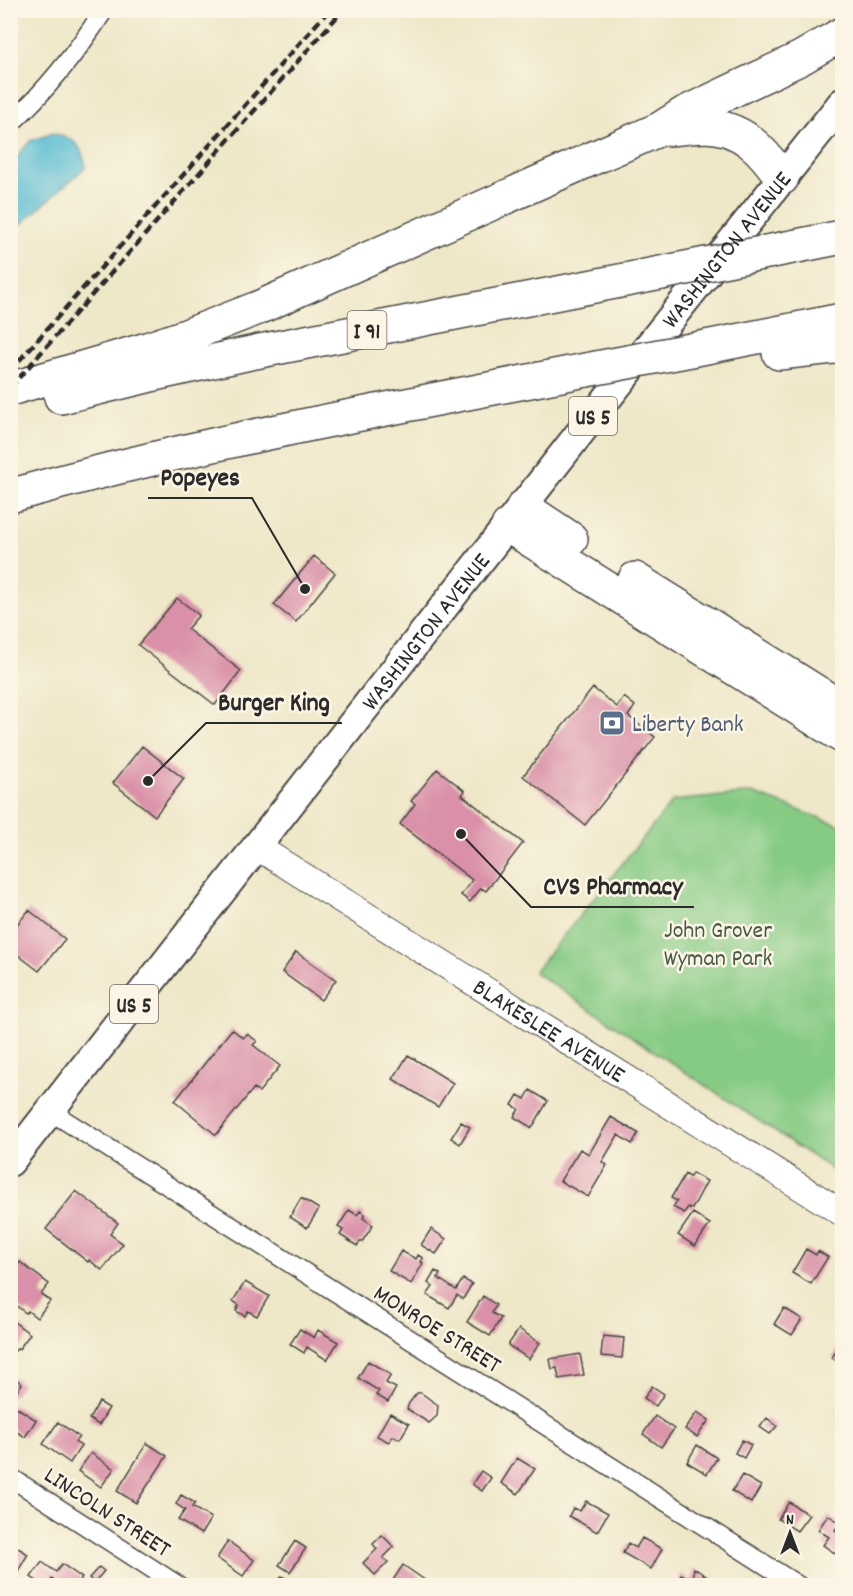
<svg xmlns="http://www.w3.org/2000/svg" width="853" height="1596" viewBox="0 0 853 1596" font-family="Dekko,sans-serif">
	<style>
		.green { fill: #86cb84; stroke: #587b58; stroke-width: 1.5 }
		.water { fill: #55bcd3; stroke: #40747f; stroke-width: 1.5 }
		.building { fill: #d990a8 }
		.lines { fill: none; stroke-linecap: round; stroke-linejoin: round }
		.street-casing { stroke: #484743; stroke-width: 21 }
		.secondary-casing { stroke: #484743; stroke-width: 28 }
		.primary-casing { stroke: #484743; stroke-width: 32 }
		.highway-casing { stroke: #484743; stroke-width: 36 }
		.street { stroke: #fff; stroke-width: 18 }
		.secondary { stroke: #fff; stroke-width: 26 }
		.primary { stroke: #fff; stroke-width: 28 }
		.highway { stroke: #fff; stroke-width: 33 }
		.rail { stroke: #2b2b2b; stroke-width: 4.5; stroke-dasharray: 9 4.5; stroke-linecap: butt }
		.highway-bridge-casing { stroke: #484743; stroke-width: 36; stroke-linecap: butt }
		.highway-bridge { stroke: #fff; stroke-width: 33 }
		.labels { text-anchor: middle; stroke-width: 5; stroke-linejoin: round; paint-order: stroke }
		.shield { fill: #fcf5e5; stroke: #6a6863; stroke-width: 1.5 }
		.shield-label { font-size: 22px; font-weight: bold; fill: #2b2b2b }
		.street-label { font-size: 24px; fill: #2b2b2b; stroke: #fcf5e5 }
		.service-label { font-size: 24px; fill: #4e5e75; stroke: #fcf5e5; text-anchor: start }
		.park-label { font-size: 24px; fill: #465b46; stroke: #fcf5e5 }
		.leader { fill: none; stroke: #2b2b2b; stroke-width: 2 }
		.callout-dot { fill: #2b2b2b; stroke: #fcf5e5; stroke-width: 2 }
		.callout-label { font-size: 26px; text-anchor: middle; font-weight: bold; fill: #2b2b2b; stroke: #fcf5e5; stroke-width: 5; stroke-linejoin: round; paint-order: stroke }
	</style>
	<rect width="100%" height="100%" fill="#fcf5e5"/>
	<filter id="ink" filterUnits="userSpaceOnUse"><feTurbulence type="fractalNoise" baseFrequency=".0167" numOctaves="2"/><feDisplacementMap in="SourceGraphic" scale="12" xChannelSelector="R" yChannelSelector="G"/><feConvolveMatrix kernelMatrix="1 2 1 2 8 2 1 2 1" color-interpolation-filters="sRGB"/></filter>
	<filter id="wash" filterUnits="userSpaceOnUse"><feTurbulence type="fractalNoise" baseFrequency=".008" numOctaves="4" result="noise"/><feDisplacementMap in="SourceGraphic" scale="24" xChannelSelector="R" yChannelSelector="G"/><feGaussianBlur stdDeviation="1.35" result="paint"/><feColorMatrix in="noise" values="0 0 0 0 0 0 0 0 0 0 0 0 0 0 0 0 0 1.4 0 .05"/><feComposite in="paint" operator="in"/></filter>
	<g filter="url(#wash)">
		<rect width="100%" height="100%" fill="#eee7c8"/>
		<!-- green -->
		<path class="green" d="M752,793L842,826V1176L534,972L673,801Z"/>
		<!-- water -->
		<path class="water" d="M53,133C76,140 81,143 86,167L11,233V164L30,141Z"/>
		<g id="blocks">
			<!-- building -->
			<path class="building" d="M314,556L335,573L296,622L274,605Z
				M177,598L199,615L187,629L241,671L215,705L138,645Z
				M593,688L617,707L624,697L635,706L628,716L655,737L585,825L523,776Z
				M142,746L184,779L155,816L113,783Z
				M437,769L465,791L462,795L523,843L486,891L481,888L470,902L461,895L472,880L400,824L415,804L411,801Z
				M29,910L65,939L39,971L10,949V933Z
				M296,952L336,980L321,1000L282,972Z
				M232,1029L243,1038L247,1034L257,1041L253,1045L280,1066L259,1092L254,1088L216,1135L175,1101Z
				M408,1055L453,1083L438,1107L393,1079Z
				M530,1090L548,1101L532,1128L514,1117L519,1109L512,1105L518,1095L525,1099Z
				M611,1117L638,1133L632,1144L618,1135L602,1162L607,1165L588,1197L560,1181L580,1149L589,1154Z
				M461,1122L470,1127L460,1144L451,1138Z
				M692,1173L707,1181L692,1209L688,1207L684,1213L673,1207L677,1201L671,1198L685,1174L690,1177Z
				M76,1191L118,1223L110,1234L123,1244L102,1270L89,1260L88,1262L46,1229Z
				M301,1198L319,1209L307,1228L290,1217Z
				M349,1210L357,1215L360,1211L365,1214L363,1218L373,1225L362,1242H360L357,1246L340,1235L343,1230L338,1227Z
				M693,1213L710,1224L695,1246L678,1235Z
				M431,1229L446,1239L436,1254L421,1245Z
				M806,1249L816,1255L818,1251L828,1257L811,1284L792,1273Z
				M401,1251L416,1259L418,1255L423,1258L421,1262L423,1263L411,1284L389,1271Z
				M20,1262L49,1284L41,1294L50,1301L37,1318L28,1311L26,1313L10,1301V1274Z
				M435,1271L440,1274L438,1278L456,1290L463,1279L472,1284L463,1299L457,1295L449,1308L427,1295L433,1287L428,1283Z
				M245,1282L269,1296L257,1316L248,1311L245,1316L236,1311L239,1305L233,1301Z
				M483,1296L496,1305L492,1313L501,1318L490,1336L467,1322Z
				M784,1308L802,1319L792,1335L774,1324Z
				M10,1319L30,1334L19,1349L18,1348L15,1351L10,1347Z
				M300,1329L314,1338L318,1330L338,1342L327,1360L307,1347L304,1353L290,1344Z
				M519,1329L540,1343L529,1359L508,1345Z
				M603,1336L624,1338L622,1358L601,1356Z
				M840,1344L842,1346V1364L832,1358Z
				M580,1354L584,1375L559,1379L557,1368L552,1369L550,1359Z
				M368,1361L391,1375L386,1383L396,1388L388,1402L376,1395L379,1391L358,1378Z
				M14,1377L22,1384L14,1395H10V1382Z
				M652,1386L664,1394L656,1406L644,1398Z
				M417,1393H421L438,1405L437,1416L429,1423L407,1409L409,1403Z
				M99,1402L109,1408L99,1425L89,1419Z
				M13,1405L36,1420L25,1437L10,1427V1409Z
				M697,1412L709,1420L697,1437L685,1429Z
				M390,1413L409,1424L400,1439L393,1436L389,1442L377,1436Z
				M655,1416L674,1429L661,1447L643,1434Z
				M767,1418L777,1426L770,1434L760,1427Z
				M58,1422L79,1437L75,1442L81,1446L70,1463L43,1444Z
				M742,1440L751,1445L744,1458L735,1453Z
				M147,1443L167,1456L136,1503L117,1491Z
				M697,1445L717,1458L707,1474L687,1462Z
				M91,1453L114,1469L101,1487L78,1471Z
				M517,1458L535,1469L518,1494L501,1483Z
				M481,1471L491,1478L482,1491L472,1484Z
				M742,1475L761,1486L751,1503L732,1491Z
				M181,1495L195,1503L192,1507L211,1518L201,1534L178,1520L185,1510L176,1504Z
				M586,1501L608,1513L597,1532L569,1516L573,1508L580,1511Z
				M789,1502L809,1515L797,1531L778,1519Z
				M828,1515L840,1523L835,1530L842,1535V1558L823,1545L829,1537L818,1530Z
				M10,1528L16,1532L10,1542Z
				M382,1535L394,1547L383,1558L388,1562L375,1575L363,1563L377,1549L373,1544Z
				M642,1538L662,1549L651,1569L623,1553L628,1543L636,1548Z
				M228,1541L254,1560L243,1576L217,1558Z
				M295,1541L306,1548L290,1572L279,1565Z
				M10,1543L28,1554L17,1573L10,1569Z
				M42,1562L56,1572L62,1564L82,1578L77,1586H61L52,1579L47,1586H44L31,1577Z
				M403,1565L426,1581L423,1586H389Z
				M99,1567L104,1571L94,1583L89,1578Z
				M694,1568L715,1582L714,1586H686L679,1581L681,1574L686,1576L688,1581L692,1579Z
				M282,1576L295,1586H284L282,1584L281,1586H275Z
				M305,1579L315,1586H300Z"/>
		</g>
	</g>
	<g filter="url(#ink)">
		<use href="#blocks" fill-opacity="0" stroke="#484743" stroke-width="1.5"/>
		<g class="lines">
			<!-- street casing -->
			<g class="street-casing">
				<path id="street" d="M10,124C47,90 77,52 104,10
					M50,1111L799,1586
					M10,1477L179,1586"/>
			</g>
			<!-- secondary casing -->
			<g class="secondary-casing">
				<g id="secondary">
					<path id="s1" d="M257,847L842,1213"/>
				</g>
			</g>
			<!-- primary casing -->
			<g class="primary-casing">
				<g id="primary">
					<path id="s2" d="M10,1162L586,425L842,103"/>
				</g>
			</g>
			<!-- highway casing -->
			<g class="highway-casing">
				<path id="highway" d="M668,129C681,128 694,126 706,126C742,127 763,150 782,178
					M767,252L842,237
					M691,350L842,320
					M779,353L842,346
					M10,389L147,349L186,336L258,308L591,159L660,129L685,113L801,58L842,34
					M61,397L155,374L255,352L661,273
					M10,496C200,442 393,408 586,370
					M523,507L571,539
					M508,526L842,736
					M635,579L842,708"/>
			</g>
			<!-- street -->
			<use href="#street" class="street"/>
			<!-- secondary -->
			<use href="#secondary" class="secondary"/>
			<!-- primary -->
			<use href="#primary" class="primary"/>
			<!-- highway -->
			<use href="#highway" class="highway"/>
			<!-- rail -->
			<path class="rail" d="M10,371L329,10
				M10,388L343,10"/>
			<!-- highway-bridge casing -->
			<g class="highway-bridge-casing">
				<path id="highway-bridge" d="M661,273L767,252
					M586,370L691,350"/>
			</g>
			<!-- highway-bridge -->
			<use href="#highway-bridge" class="highway-bridge"/>
		</g>
	</g>
	<!-- icons -->
	<defs>
		<g id="bank-square" transform="scale(1.35)"><rect x="-9" y="-9" width="18" height="18" rx="4" fill="#5c6f8a" stroke="#fcf5e5"/><path d="M-6-4H6V4H-6ZM0-2.3a2.3 2.3 0 1 0 0 4.6a2.3 2.3 0 1 0 0-4.6Z" fill="#fff"/></g>
	</defs>
	<g fill-rule="evenodd">
		<use href="#bank-square" x="612" y="723"/>
	</g>
	<g class="labels">
		<!-- shield labels -->
		<g class="shield">
			<rect x="347.5" y="311" width="39" height="38" rx="4.5"/>
			<rect x="569" y="397" width="48" height="38" rx="4.5"/>
			<rect x="110" y="985" width="48" height="38" rx="4.5"/>
		</g>
		<g class="shield-label">
			<text x="367" y="338">I 91</text>
			<text x="593" y="424">US 5</text>
			<text x="134" y="1012">US 5</text>
		</g>
		<!-- street labels -->
		<g class="street-label">
			<text dy="8" stroke="none"><textPath href="#s2" startOffset="1160">WASHINGTON AVENUE</textPath></text>
			<text dy="8" stroke="none"><textPath href="#s2" startOffset="674">WASHINGTON AVENUE</textPath></text>
			<text dy="8" stroke="none"><textPath href="#s1" startOffset="345">BLAKESLEE AVENUE</textPath></text>
			<text transform="translate(438 1328) rotate(32)" y="8">MONROE STREET</text>
			<text transform="translate(108 1511) rotate(33)" y="8">LINCOLN STREET</text>
		</g>
		<!-- service labels -->
		<g class="service-label">
			<text x="632" y="731">Liberty Bank</text>
		</g>
		<!-- park labels -->
		<g class="park-label">
			<text x="718" y="937">John Grover<tspan x="718" dy="28">Wyman Park</tspan></text>
		</g>
	</g>
	<!-- callouts -->
	<path class="leader" d="M305 589L252 498H148M148 781L206 723H342M461 834L531 907H694"/>
	<g class="callout-dot">
		<circle cx="305" cy="589" r="6"/>
		<circle cx="148" cy="781" r="6"/>
		<circle cx="461" cy="834" r="6"/>
	</g>
	<g class="callout-label">
		<text x="200" y="485">Popeyes</text>
		<text x="274" y="710">Burger King</text>
		<text x="613" y="894">CVS Pharmacy</text>
	</g>
	<!-- margin -->
	<rect width="853" height="1596" fill="none" stroke="#fcf5e5" stroke-width="36"/>
	<!-- north arrow -->
	<g transform="translate(790 1533)" stroke="#fcf5e5" stroke-width="4.5" paint-order="stroke">
	<path d="M0-4.5L10 22L0 15L-10 22Z" fill="#2b2b2b"/>
	<text y="-9" font-size="16" font-weight="bold" text-anchor="middle" fill="#2b2b2b">N</text>
	</g>
</svg>
